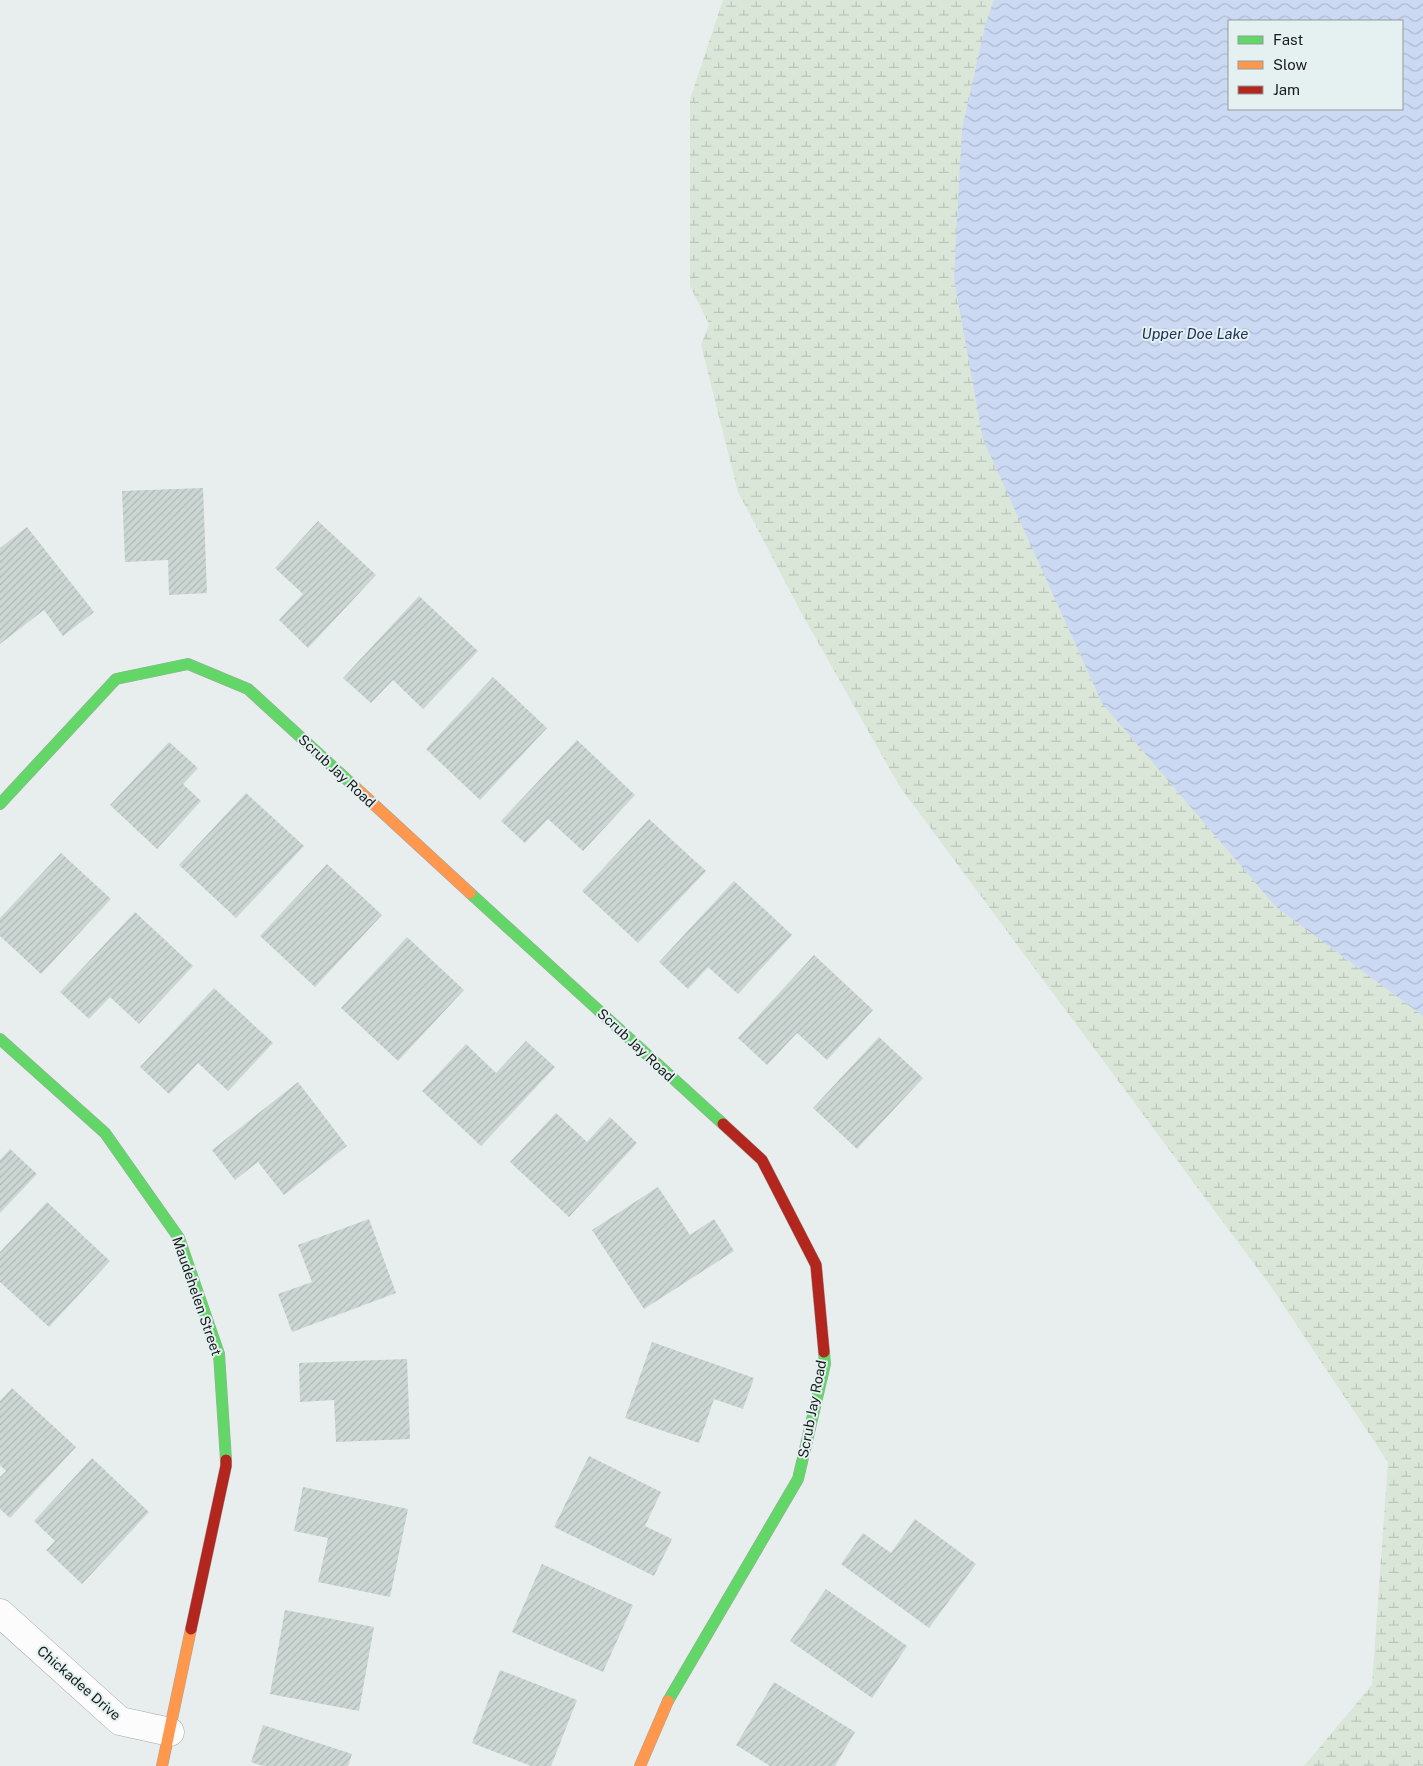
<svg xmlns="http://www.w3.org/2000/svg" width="1423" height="1766" viewBox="0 0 1423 1766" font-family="'Public Sans',sans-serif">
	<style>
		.wetland { fill: url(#wetland-marsh) }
		.water { fill: url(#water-waves); fill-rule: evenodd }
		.building { fill: url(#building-hatch) }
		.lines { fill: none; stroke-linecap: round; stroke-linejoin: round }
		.street-casing { stroke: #a3a7a8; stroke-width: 29 }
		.fast-casing { stroke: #a3a7a8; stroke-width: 12 }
		.slow-casing { stroke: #a3a7a8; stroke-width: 12 }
		.jam-casing { stroke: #a3a7a8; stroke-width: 12 }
		.street { stroke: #fcfcfc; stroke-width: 28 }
		.fast { stroke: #63d668; stroke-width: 11 }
		.slow { stroke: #ff974d; stroke-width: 11 }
		.jam { stroke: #b3261e; stroke-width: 11 }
		.labels { text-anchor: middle; stroke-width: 4; stroke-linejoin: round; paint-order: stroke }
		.street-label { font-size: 14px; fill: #171b1c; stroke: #e5f0f0 }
		.water-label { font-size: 15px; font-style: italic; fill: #1e3260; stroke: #e5f0f0 }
	</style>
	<defs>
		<pattern id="wetland-marsh" width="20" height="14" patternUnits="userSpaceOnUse" patternTransform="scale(1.25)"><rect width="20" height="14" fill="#d9e6d8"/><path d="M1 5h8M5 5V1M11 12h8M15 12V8" fill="none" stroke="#bac5b9"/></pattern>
		<pattern id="water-waves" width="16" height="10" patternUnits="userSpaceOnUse" patternTransform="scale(1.25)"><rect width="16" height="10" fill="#cbd9f3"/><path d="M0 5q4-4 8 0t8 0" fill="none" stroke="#aebad0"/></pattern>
		<pattern id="building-hatch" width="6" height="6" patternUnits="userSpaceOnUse" patternTransform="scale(1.25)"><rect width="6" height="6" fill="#ccd7d4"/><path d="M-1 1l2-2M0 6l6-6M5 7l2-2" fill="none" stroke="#aeb8b5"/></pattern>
	</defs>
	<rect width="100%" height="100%" fill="#e8eded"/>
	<!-- wetland -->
	<path class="wetland" d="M723,0H994L986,22L1276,907L1423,1016V1766H1304L1372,1685L1388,1462L1272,1288L900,787L802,614L738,492L701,345L709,324L690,286V99Z"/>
	<!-- water -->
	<path class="water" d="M994,0H1423V1016L1276,907L1102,703L983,439L954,279L962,129L986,22ZM1229,21H1402V109H1229Z"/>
	<!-- building -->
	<path class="building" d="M203,488L207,593L169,595L168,560L125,562L122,491Z
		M318,521L376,575L308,648L279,620L303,594L275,568Z
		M27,527L94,612L63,636L44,610L0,644V548Z
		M419,596L478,651L423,709L393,680L371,703L343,678Z
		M493,677L547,728L480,800L426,749Z
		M577,740L635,795L583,851L548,819L525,843L501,821Z
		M169,742L198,768L183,784L201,801L157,849L110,805Z
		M246,793L304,846L236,918L179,865Z
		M649,819L706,871L638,943L582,891Z
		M61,853L111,899L41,974L0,936V918Z
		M327,864L382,915L315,987L260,936Z
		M734,881L792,935L738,994L708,967L688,989L659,962Z
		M135,912L193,966L139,1024L110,997L89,1019L60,992Z
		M407,937L464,990L398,1061L341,1008Z
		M814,955L873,1010L827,1060L797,1033L767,1065L738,1038Z
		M214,988L273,1043L228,1091L198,1063L169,1094L140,1067Z
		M879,1037L923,1078L857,1149L813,1108Z
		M526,1041L555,1067L481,1146L422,1091L466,1044L496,1073Z
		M298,1082L347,1146L284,1195L258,1162L235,1180L212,1150Z
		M556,1113L587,1142L610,1117L637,1143L569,1217L510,1162Z
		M10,1149L37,1174L0,1213V1160Z
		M658,1187L690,1235L714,1219L734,1251L644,1309L592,1230Z
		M47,1202L110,1261L49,1327L0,1282V1252Z
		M369,1219L396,1293L292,1332L278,1294L312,1282L298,1245Z
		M652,1342L754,1378L743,1409L714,1399L699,1443L625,1418Z
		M407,1359L410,1439L336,1442L334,1400L300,1402L299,1363Z
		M12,1388L76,1447L10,1518L0,1509V1477L6,1471L0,1465V1401Z
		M589,1456L661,1492L645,1526L672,1539L654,1576L554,1527Z
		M92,1458L149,1512L82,1584L46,1550L55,1541L34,1521Z
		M303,1487L408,1509L390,1597L318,1582L328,1538L294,1531Z
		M915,1519L976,1564L929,1628L841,1564L863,1533L891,1553Z
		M542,1564L633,1605L603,1672L512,1632Z
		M826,1589L907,1646L872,1698L790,1641Z
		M285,1610L374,1627L359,1711L270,1694Z
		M500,1670L577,1700L551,1766H531L472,1743Z
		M774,1682L855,1732L835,1766H770L736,1745Z
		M263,1725L352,1754L348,1766H263L251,1762Z"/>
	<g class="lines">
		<!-- street casing -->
		<g class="street-casing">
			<path id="street" d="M0,1613L120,1721L170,1732"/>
		</g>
		<!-- fast casing -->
		<g class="fast-casing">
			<path id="fast" d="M0,804L116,679L188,664L248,689L355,787
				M470,893L723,1124
				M0,1039L105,1133L179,1238L219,1354L226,1460
				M668,1701L798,1479L825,1364L824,1352"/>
		</g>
		<!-- slow casing -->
		<g class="slow-casing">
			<path id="slow" d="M355,787L470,893
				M162,1766L191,1629
				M640,1766L668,1701"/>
		</g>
		<!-- jam casing -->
		<g class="jam-casing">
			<path id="jam" d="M723,1124L762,1160L816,1265L824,1352
				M191,1629L226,1466V1460"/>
		</g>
		<!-- street -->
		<use href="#street" class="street"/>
		<!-- fast -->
		<use href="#fast" class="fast"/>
		<!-- slow -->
		<use href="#slow" class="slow"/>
		<!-- jam -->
		<use href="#jam" class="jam"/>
	</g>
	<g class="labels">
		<!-- street labels -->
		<g class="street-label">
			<text transform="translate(337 771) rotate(43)" y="5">Scrub Jay Road</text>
			<text transform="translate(636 1045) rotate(43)" y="5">Scrub Jay Road</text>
			<text transform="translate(197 1296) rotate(71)" y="5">Maudehelen Street</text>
			<text transform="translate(812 1409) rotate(-79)" y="5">Scrub Jay Road</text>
			<text transform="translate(79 1683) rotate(41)" y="5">Chickadee Drive</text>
		</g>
		<!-- water labels -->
		<g class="water-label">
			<text x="1195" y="339">Upper Doe Lake</text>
		</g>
	</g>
	<!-- legend -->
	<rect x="1228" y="20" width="175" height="90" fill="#e5f0f0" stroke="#939b9b"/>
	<rect x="1238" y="36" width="25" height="8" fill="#63d668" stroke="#939b9b"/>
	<text x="1273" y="45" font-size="15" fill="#171b1c">Fast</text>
	<rect x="1238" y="61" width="25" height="8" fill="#ff974d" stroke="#939b9b"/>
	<text x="1273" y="70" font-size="15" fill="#171b1c">Slow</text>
	<rect x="1238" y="86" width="25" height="8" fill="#b3261e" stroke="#939b9b"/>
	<text x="1273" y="95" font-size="15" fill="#171b1c">Jam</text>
</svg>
